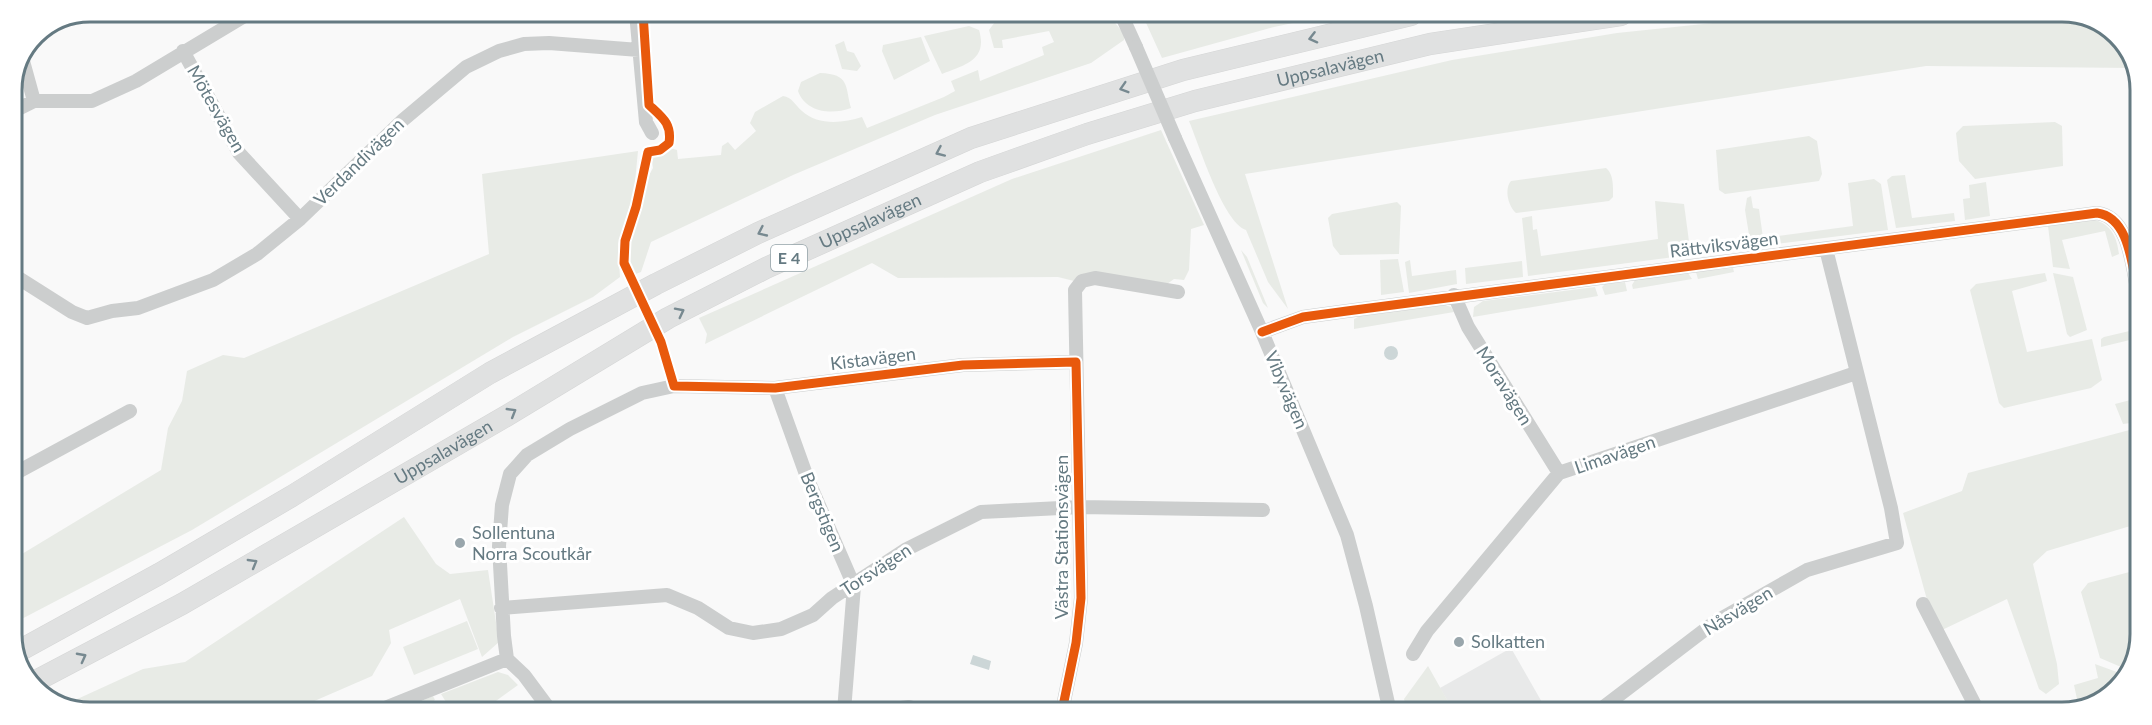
<svg xmlns="http://www.w3.org/2000/svg" width="2152" height="725" viewBox="0 0 2152 725" font-family="Lato,sans-serif">
	<style>
		.built { fill: #e8e9e9 }
		.green { fill: #e8ebe6 }
		.water { fill: #ccd6d7 }
		.lines { fill: none; stroke-linecap: round; stroke-linejoin: round }
		.highway-casing { stroke: #d5d6d6; stroke-width: 22 }
		.minor { stroke: #cccece; stroke-width: 14 }
		.highway { stroke: #e0e1e1; stroke-width: 21 }
		.minor-bridge { stroke: #cccece; stroke-width: 14 }
		.cycleway-casing { stroke: #fff; stroke-width: 13 }
		.cycleway { stroke: #e8590c; stroke-width: 9 }
		.oneway { stroke: #778990 }
		.poi-dot { fill: #99a6ac; stroke: #fff; stroke-width: 2 }
		.labels { text-anchor: middle; stroke-width: 6; stroke-linejoin: round; paint-order: stroke }
		.shield { fill: #fff; stroke: #93a2a8; stroke-width: 1.5 }
		.shield-label { font-size: 16px; font-weight: bold; fill: #657a82 }
		.street-label { font-size: 18px; fill: #657a82; stroke: #fff }
		.poi-label { font-size: 18px; fill: #657a82; stroke: #fff; text-anchor: start }
		.rim { fill: none; stroke: #657a82; stroke-width: 3 }
	</style>
	<rect width="100%" height="100%" fill="#f9f9f9"/>
	<!-- built -->
	<path class="built" d="M1511,648L1543,704L1529,712H1454L1440,688Z"/>
	<!-- green -->
	<path class="green" d="M1031,14H1108L1124,34V40L1091,63L935,115L793,175L651,242L641,272L633,275C617,248 641,205 648,177L653,168L651,155L667,147L677,150L678,159L721,155L722,146L728,142L735,150L756,131L750,123L755,112L783,96C792,97 795,105 802,111C818,126 843,123 862,117L867,128L944,97L955,91L951,81L978,70L980,81L1044,55L1042,47L1054,42L1049,31L1002,40L1003,48H994L989,30L995,22Z
		M1142,14L1331,15L1274,27L1162,58Z
		M1789,15L2086,16L2124,42L2133,68L1926,66L1245,174L1288,309L1268,282L1246,230C1223,222 1199,145 1189,121L1452,60L1617,33Z
		M969,26L979,30C988,60 965,65 942,74L924,36Z
		M921,37L930,61L894,80L882,51L883,45Z
		M844,41L847,51L854,53L861,66L857,71L842,69L835,45Z
		M820,73C850,74 845,86 851,108C832,115 806,113 798,91L801,82Z
		M2055,122L2062,126L2063,166L1975,179L1959,161L1956,133L1963,126Z
		M1161,130L1204,225L1191,229L1189,270L1184,280L1174,279L1167,284L1074,281L1058,277L898,278L872,263L705,344L707,334L699,318L1012,179Z
		M1809,136L1817,141L1822,174L1819,181L1725,194L1719,190L1716,150Z
		M638,151L634,192L618,244L620,277L593,297L513,337L192,530L12,624V560L161,470L168,428L182,401L187,371L223,355L244,358L489,254L482,174Z
		M1606,168C1614,174 1613,188 1613,197L1609,201L1516,213C1508,206 1504,189 1511,181Z
		M1905,175L1912,218L1954,213L1955,221L1896,228L1887,180L1892,176Z
		M1874,179L1881,184L1888,230L1751,247L1745,210L1747,198L1751,196L1753,208L1759,209L1763,238L1853,226L1848,183Z
		M1986,182L1990,216L1965,220L1963,199L1970,198L1969,185Z
		M1655,201L1684,204L1690,249L1728,244V250L1528,276L1522,218L1532,216L1533,230L1537,229L1541,256L1658,239Z
		M1397,202L1401,206L1399,254L1340,255L1333,246L1328,218L1332,214Z
		M2095,220C2112,225 2117,238 2119,254L2112,257L2105,231L2062,240L2070,269L2053,267L2048,226Z
		M1241,250L1247,257L1268,308L1263,303Z
		M1398,259L1404,292L1381,295L1380,260Z
		M1410,260L1412,276L1456,270L1457,284L1409,293L1405,262Z
		M1522,261L1523,277L1466,284L1465,268Z
		M1733,268L1734,272L1698,279L1696,272Z
		M1688,273L1692,279L1633,289L1632,285L1635,280Z
		M2045,273L2047,281L2012,291L2027,352L2092,339L2102,380L2091,388L2004,408L1999,403L1970,290L1976,284Z
		M2053,273L2073,277L2087,330L2070,337L2067,334Z
		M1625,282L1627,291L1605,295L1602,287L1605,284Z
		M1595,287L1598,296L1473,317L1474,307L1483,301Z
		M1445,305L1451,307L1454,312L1354,329V319L1360,316Z
		M2138,329V338L2101,347V339L2104,337Z
		M2138,398V422L2123,424L2115,404Z
		M2137,428V524L2047,551L2033,564L2057,664L2059,684L2046,694L2039,689L2007,599L1942,630L1929,607L1903,513L1962,491L1968,473Z
		M404,517L436,564L450,574L488,570L499,642L482,657L460,599L389,630L391,643L372,676L296,709H66L62,706L143,669L185,662Z
		M2137,570L2136,659L2128,670L2100,658L2081,592L2088,583Z
		M467,621L478,649L414,675L403,647Z
		M2095,664L2125,675L2116,687L2077,699L2074,685L2098,678Z
		M1428,666L1454,712H1407L1404,699Z
		M498,672L508,675L518,685L489,706L492,710H451L441,694Z
		M433,696L435,700L422,710H400Z"/>
	<!-- water -->
	<path class="water" d="M1384 353a7 7 0 1 1 14 0a7 7 0 1 1-14 0Z
		M973,655L991,661L989,670L970,664Z"/>
	<g class="lines">
		<!-- highway casing -->
		<g class="highway-casing">
			<g id="highway">
				<path d="M17,652L159,574L292,496L490,373L656,284L758,233L971,138L1183,70L1411,15"/>
				<path id="s1" d="M30,684L182,604L508,415L668,318L766,268L980,172L1087,134L1195,101L1430,44L1621,15"/>
			</g>
		</g>
		<!-- minor -->
		<path class="minor" d="M636,13L646,122L652,133
			M1121,14L1136,47
			M183,51L239,153L300,219
			M23,61L34,101
			M12,112L34,101H92L136,81L251,12
			M1175,138L1262,332L1347,535L1366,606L1390,712
			M12,274L72,312L87,318L112,311L138,308L213,280L257,254L300,219L403,120L466,67L499,51L524,44L549,43L639,50
			M1454,295L1468,327L1559,473
			M1262,332L1303,317L1347,311L2097,213C2130,217 2132,268 2138,293
			M775,388L808,480L854,586L844,711
			M12,475L130,411
			M1923,604L1979,713
			M501,608L667,595L698,608L729,628L753,633L781,629L813,615L832,598L905,550L981,512L1080,507L1263,510
			M1413,654L1427,631L1559,473L1856,373
			M380,710L507,659
			M550,710L524,675L507,659L504,636L499,546L502,505L510,474L527,455L570,429L642,393L674,386L775,388L963,365L1076,362
			M876,711L909,707L925,711
			M1062,711L1076,643L1081,598L1075,290L1082,281L1095,278L1178,292
			M1597,712L1715,622L1807,570L1897,543L1891,508L1826,249"/>
		<!-- highway -->
		<use href="#highway" class="highway"/>
		<!-- minor-bridge -->
		<path class="minor-bridge" d="M1136,47L1175,138"/>
		<!-- cycleway casing -->
		<g class="cycleway-casing">
			<path id="cycleway" d="M643,13L649,105C663,118 672,124 669,143L660,150L648,152L636,207L625,241L624,263L661,342L674,386L775,388L963,365L1076,362L1081,598L1076,643L1062,711
				M1262,332L1303,317L1347,311L2097,213C2130,217 2132,268 2138,293"/>
		</g>
		<!-- cycleway -->
		<use href="#cycleway" class="cycleway"/>
	</g>
	<!-- one-way arrows -->
	<defs><path id="oneway-chevron" d="M-2-3.5L2.5 0L-2 3.5" fill="none" stroke-width="1.6" stroke-linecap="round" stroke-linejoin="round" transform="scale(1.5)"/></defs>
	<g class="oneway">
		<use href="#oneway-chevron" transform="translate(1313 38) rotate(166)"/>
		<use href="#oneway-chevron" transform="translate(1124 88) rotate(163)"/>
		<use href="#oneway-chevron" transform="translate(940 152) rotate(156)"/>
		<use href="#oneway-chevron" transform="translate(762 232) rotate(155)"/>
		<use href="#oneway-chevron" transform="translate(680 312) rotate(-27)"/>
		<use href="#oneway-chevron" transform="translate(512 412) rotate(-31)"/>
		<use href="#oneway-chevron" transform="translate(253 563) rotate(-30)"/>
		<use href="#oneway-chevron" transform="translate(82 657) rotate(-28)"/>
	</g>
	<!-- markers -->
	<g class="poi-dot">
		<circle cx="460" cy="543" r="6"/>
		<circle cx="1459" cy="642" r="6"/>
	</g>
	<g class="labels">
		<!-- shield labels -->
		<rect class="shield" x="771" y="245" width="36" height="26" rx="4.5"/>
		<g class="shield-label">
			<text x="789" y="264">E 4</text>
		</g>
		<!-- street labels -->
		<g class="street-label">
			<text dy="6" stroke="none"><textPath href="#s1" startOffset="1446">Uppsalavägen</textPath></text>
			<text transform="translate(216 109) rotate(60)" y="6">Mötesvägen</text>
			<text transform="translate(359 162) rotate(-44)" y="6">Verdandivägen</text>
			<text dy="6" stroke="none"><textPath href="#s1" startOffset="960">Uppsalavägen</textPath></text>
			<text transform="translate(1724 245) rotate(-7)" y="6">Rättviksvägen</text>
			<text transform="translate(873 359) rotate(-7)" y="6">Kistavägen</text>
			<text transform="translate(1504 386) rotate(58)" y="6">Moravägen</text>
			<text transform="translate(1286 390) rotate(67)" y="6">Vibyvägen</text>
			<text dy="6" stroke="none"><textPath href="#s1" startOffset="474">Uppsalavägen</textPath></text>
			<text transform="translate(1615 455) rotate(-19)" y="6">Limavägen</text>
			<text transform="translate(822 512) rotate(67)" y="6">Bergstigen</text>
			<text transform="translate(1062 537) rotate(-90)" y="6">Västra Stationsvägen</text>
			<text transform="translate(876 570) rotate(-33)" y="6">Torsvägen</text>
			<text transform="translate(1738 611) rotate(-31)" y="6">Nåsvägen</text>
		</g>
		<!-- poi labels -->
		<g class="poi-label">
			<text x="472" y="539">Sollentuna<tspan x="472" dy="21">Norra Scoutkår</tspan></text>
			<text x="1471" y="648">Solkatten</text>
		</g>
	</g>
	<!-- crop -->
	<path d="M0 0H2152V725H0ZM90 22H2062A68 68 0 0 1 2130 90V634A68 68 0 0 1 2062 702H90A68 68 0 0 1 22 634V90A68 68 0 0 1 90 22Z" fill="#fff" fill-rule="evenodd"/>
	<path class="rim" d="M90 22H2062A68 68 0 0 1 2130 90V634A68 68 0 0 1 2062 702H90A68 68 0 0 1 22 634V90A68 68 0 0 1 90 22Z"/>
</svg>
